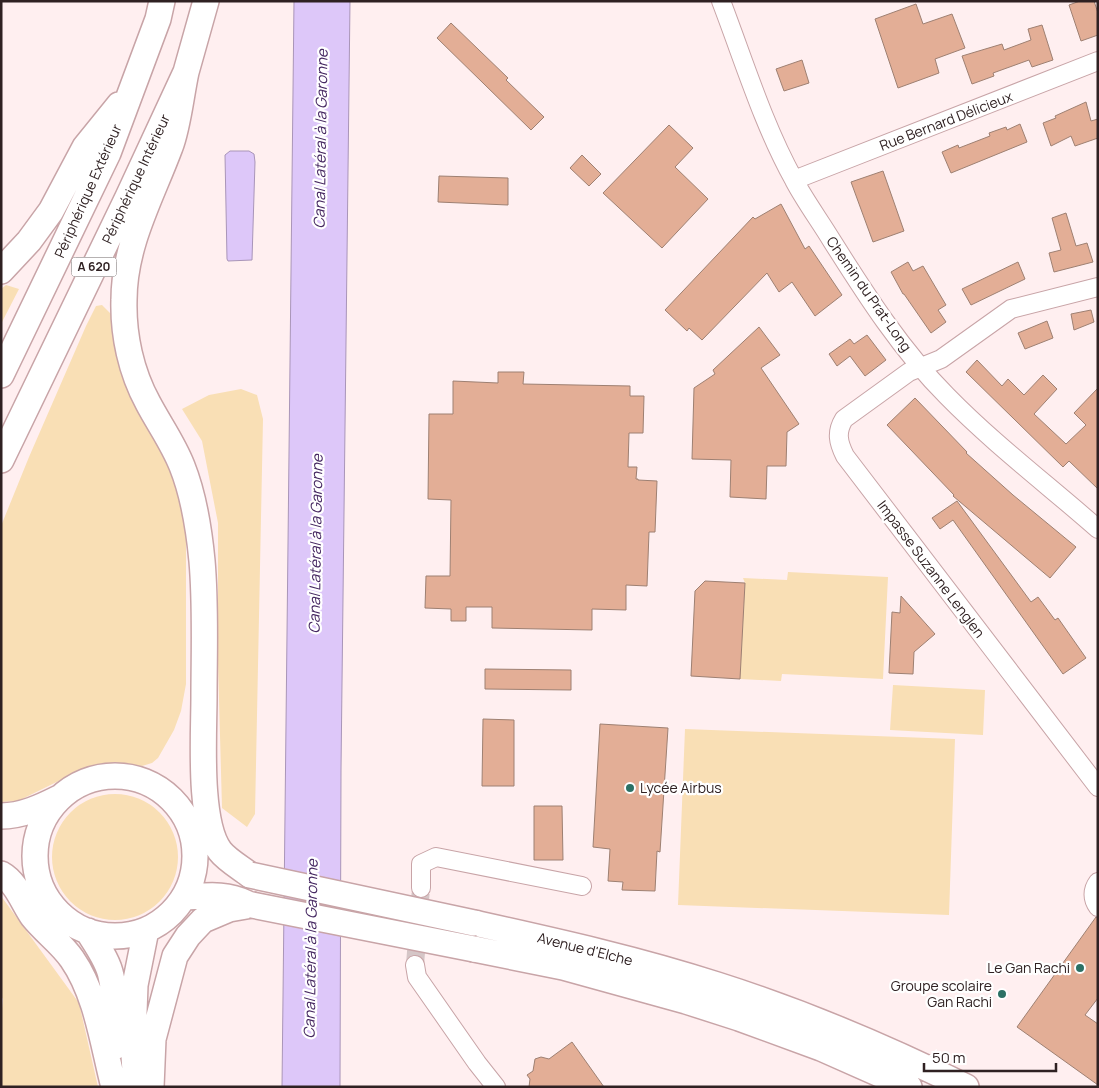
<svg xmlns="http://www.w3.org/2000/svg" width="1099" height="1088" viewBox="0 0 1099 1088" font-family="Manrope,sans-serif">
	<style>
		.green { fill: #f9dfb5 }
		.water { fill: #ddc7f9; stroke: #a995b8 }
		.building { fill: #e3ae96; stroke: #9e8072 }
		.lines { fill: none; stroke-linecap: round; stroke-linejoin: round }
		.minor-tunnel { stroke: #d5c6c7; stroke-width: 18; stroke-dasharray: 18 9; stroke-linecap: butt }
		.minor-casing { stroke: #c8a4a7; stroke-width: 20 }
		.highway-casing { stroke: #c8a4a7; stroke-width: 28 }
		.minor { stroke: #fff; stroke-width: 18 }
		.highway { stroke: #fff; stroke-width: 25 }
		.highway-bridge-casing { stroke: #c8a4a7; stroke-width: 28; stroke-linecap: butt }
		.highway-bridge { stroke: #fff; stroke-width: 25 }
		.poi-dot { fill: #2c7165; stroke: #fff; stroke-width: 2 }
		.labels { text-anchor: middle; stroke-width: 4.5; stroke-linejoin: round; paint-order: stroke }
		.shield { fill: #fff; stroke: #6d6464; stroke-width: 1 }
		.shield-label { font-size: 12px; font-weight: bold; fill: #2f2122 }
		.street-label { font-size: 14px; fill: #2f2122; stroke: #fff }
		.poi-label { font-size: 14px; fill: #2f2122; stroke: #fff; text-anchor: end }
		.water-label { font-size: 15px; font-style: italic; fill: #452761; stroke: #fff }
	</style>
	<rect width="100%" height="100%" fill="#ffeff0"/>
	<!-- green -->
	<path class="green" d="M6,285L19,289L1,324V289Z
		M102,305L115,318L176,488L186,530V684L181,711L174,730L158,758L152,763L142,766L112,764L87,767L18,801L1,802V526L29,457L86,326L96,306Z
		M241,389L257,395L263,419L255,814L247,827L222,808L218,663V523L202,441L182,409L209,395Z
		M788,572L888,577L883,679L782,674L781,681L740,679L745,583L743,578L787,580Z
		M893,685L985,690L983,735L890,730Z
		M685,729L955,739L949,915L678,905Z
		M52 857a63 63 0 1 1 126 0a63 63 0 1 1-126 0Z
		M1,896L79,1003L98,1087H1V1018L3,999L1,996Z"/>
	<!-- water -->
	<path class="water" d="M294,1H350L341,770L340,1087H282Z
		M230,151H249L254,154L255,162L252,260L228,261L227,259L225,155Z"/>
	<!-- building -->
	<path class="building" d="M1080,1H1094L1098,13V35L1081,41L1069,5Z
		M916,4L923,24L952,14L965,48L935,59L939,73L898,88L875,19Z
		M451,23L508,78L506,80L544,117L531,130L437,38Z
		M1042,25L1053,60L1032,67L1029,60L993,73L994,76L972,84L962,56L1002,44L1004,50L1031,40L1028,29Z
		M802,60L809,83L784,91L776,69Z
		M1086,102L1091,121L1098,119V138L1075,146L1071,136L1051,146L1043,123L1056,118L1055,116Z
		M1020,124L1027,142L951,173L942,152L958,145L959,148L990,136L989,133L1006,127L1007,130Z
		M669,125L693,148L675,167L708,199L662,248L603,193Z
		M582,155L601,174L589,186L570,168Z
		M883,171L904,231L873,242L851,182Z
		M439,176L508,178V205L438,202Z
		M781,204L805,249L809,246L842,295L815,316L792,282L779,292L767,273L702,340L689,328L687,331L665,310L753,217L755,219Z
		M1066,213L1076,246L1087,243L1093,262L1054,272L1049,253L1061,250L1052,218Z
		M908,262L913,271L923,266L946,305L938,310L946,322L931,333L904,294H903L891,272Z
		M1018,262L1025,279L971,305L962,289Z
		M1091,310L1094,322L1074,330L1071,314Z
		M1047,321L1053,338L1025,349L1018,333Z
		M759,327L780,355L761,368L799,424L787,432L786,466H767L766,499L730,497L731,460L692,459L694,388L715,374L713,370Z
		M867,335L886,360L865,376L850,356L837,366L829,354L850,339L854,344Z
		M977,360L1002,386L1008,379L1024,395L1043,375L1057,389L1034,414L1066,444L1086,425L1074,413L1098,388V489L1069,461L1063,467L966,372Z
		M498,372H524L523,384L630,386V396H644L643,433H629L628,467H637L636,479H638V480L657,481L655,532H649L647,586L626,585V610L592,609V630L492,628V607H466V621H451V609L425,608L426,576H450L451,500L428,499L429,414H453V381L498,383Z
		M915,398L967,452L966,453L1013,495L1076,547L1050,578L953,496L954,495L887,425Z
		M957,501L1031,602L1038,597L1055,620L1058,618L1086,658L1063,674L953,520L940,529L932,518Z
		M705,581L745,583L740,679L691,676L695,591Z
		M901,596L935,634L914,652L913,674L889,673L892,612L900,613Z
		M485,669L571,670V690L485,689Z
		M483,719L514,720V786H482Z
		M600,724L668,728L660,852L657,851L655,891L622,890L623,882L608,881L610,849L593,847Z
		M534,806H562L563,860H534Z
		M1096,917L1098,918V998L1085,1015L1098,1024V1085L1017,1027Z
		M572,1042L604,1087H529L530,1079L527,1075L533,1071L535,1059L541,1057L549,1059Z"/>
	<g class="lines">
		<!-- minor-tunnel -->
		<path class="minor-tunnel" d="M415,965L421,888"/>
		<!-- minor casing -->
		<g class="minor-casing">
			<path id="minor" d="M721,1C744,61 763,124 794,180C805,201 820,221 832,241C866,295 902,351 947,396C994,444 1048,485 1098,529
				M794,180L1098,61
				M1098,287L1011,309L941,359L909,372L844,419C836,432 838,442 845,456L1098,787
				M1098,882C1092,890 1092,899 1098,907
				M421,888V864L436,857L582,886
				M415,965L417,977L477,1063L496,1087"/>
		</g>
		<!-- highway casing -->
		<g class="highway-casing">
			<path id="highway" d="M186,72C181,95 178,127 170,147C151,198 124,245 124,300C123,335 131,372 148,403C159,424 173,443 182,466C194,496 199,529 202,561C206,606 204,652 204,697C204,734 198,822 220,851C227,860 241,868 250,875
				M1,271L29,241L51,211L85,147L119,105
				M1,375L108,153L158,19L162,1
				M1,460L128,197L186,72L206,1
				M35 856a80 80 0 1 1 160 0a80 80 0 1 1-160 0Z
				M1,816C22,816 41,807 59,798
				M1,874C17,883 23,903 33,917C45,932 61,943 72,959C97,995 103,1045 114,1087
				M185,897C207,896 226,893 246,903
				M474,923C555,941 637,959 717,985C802,1012 885,1047 966,1087
				M88,931C96,945 108,960 111,976C117,999 113,1024 114,1047
				M474,949L563,967L686,1001L739,1018L821,1048L909,1087
				M136,1087L133,1040L135,985L146,930
				M151,1087L153,1039L175,956L188,936L203,920L229,909L252,905"/>
		</g>
		<!-- minor -->
		<use href="#minor" class="minor"/>
		<!-- highway -->
		<use href="#highway" class="highway"/>
		<!-- highway-bridge casing -->
		<g class="highway-bridge-casing">
			<path id="highway-bridge" d="M250,875L474,923
				M252,905L474,949"/>
		</g>
		<!-- highway-bridge -->
		<use href="#highway-bridge" class="highway-bridge"/>
	</g>
	<!-- markers -->
	<g class="poi-dot">
		<circle cx="630" cy="788" r="5"/>
		<circle cx="1080" cy="968" r="5"/>
		<circle cx="1002" cy="994" r="5"/>
	</g>
	<g class="labels">
		<!-- shield labels -->
		<rect class="shield" x="71.5" y="257.5" width="45" height="19" rx="4"/>
		<g class="shield-label">
			<text x="94" y="271">A 620</text>
		</g>
		<!-- street labels -->
		<g class="street-label">
			<text transform="translate(946 121) rotate(-21)" y="5">Rue Bernard Délicieux</text>
			<text transform="translate(136 179) rotate(-65)" y="5">Périphérique Intérieur</text>
			<text transform="translate(88 191) rotate(-66)" y="5">Périphérique Extérieur</text>
			<text transform="translate(869 294) rotate(55)" y="5">Chemin du Prat-Long</text>
			<text transform="translate(931 569) rotate(53)" y="5">Impasse Suzanne Lenglen</text>
			<text transform="translate(585 949) rotate(14)" y="5">Avenue d'Elche</text>
		</g>
		<!-- poi labels -->
		<g class="poi-label">
			<text x="640" y="793" text-anchor="start">Lycée Airbus</text>
			<text x="1070" y="973">Le Gan Rachi</text>
			<text x="992" y="991">Groupe scolaire<tspan x="992" dy="16">Gan Rachi</tspan></text>
		</g>
		<!-- water labels -->
		<g class="water-label">
			<text transform="translate(321 139) rotate(-89)" y="5">Canal Latéral à la Garonne</text>
			<text transform="translate(316 544) rotate(-89)" y="5">Canal Latéral à la Garonne</text>
			<text transform="translate(311 949) rotate(-89)" y="5">Canal Latéral à la Garonne</text>
		</g>
	</g>
	<!-- border -->
	<rect width="1099" height="1088" fill="none" stroke="#2f2122" stroke-width="5"/>
	<!-- scale -->
	<path d="M924 1063v8h132v-8" fill="none" stroke="#2f2122" stroke-width="2.5"/>
	<text x="932" y="1063" font-size="15" fill="#2f2122" stroke="#ffffff" stroke-width="4" paint-order="stroke">50 m</text>
</svg>
